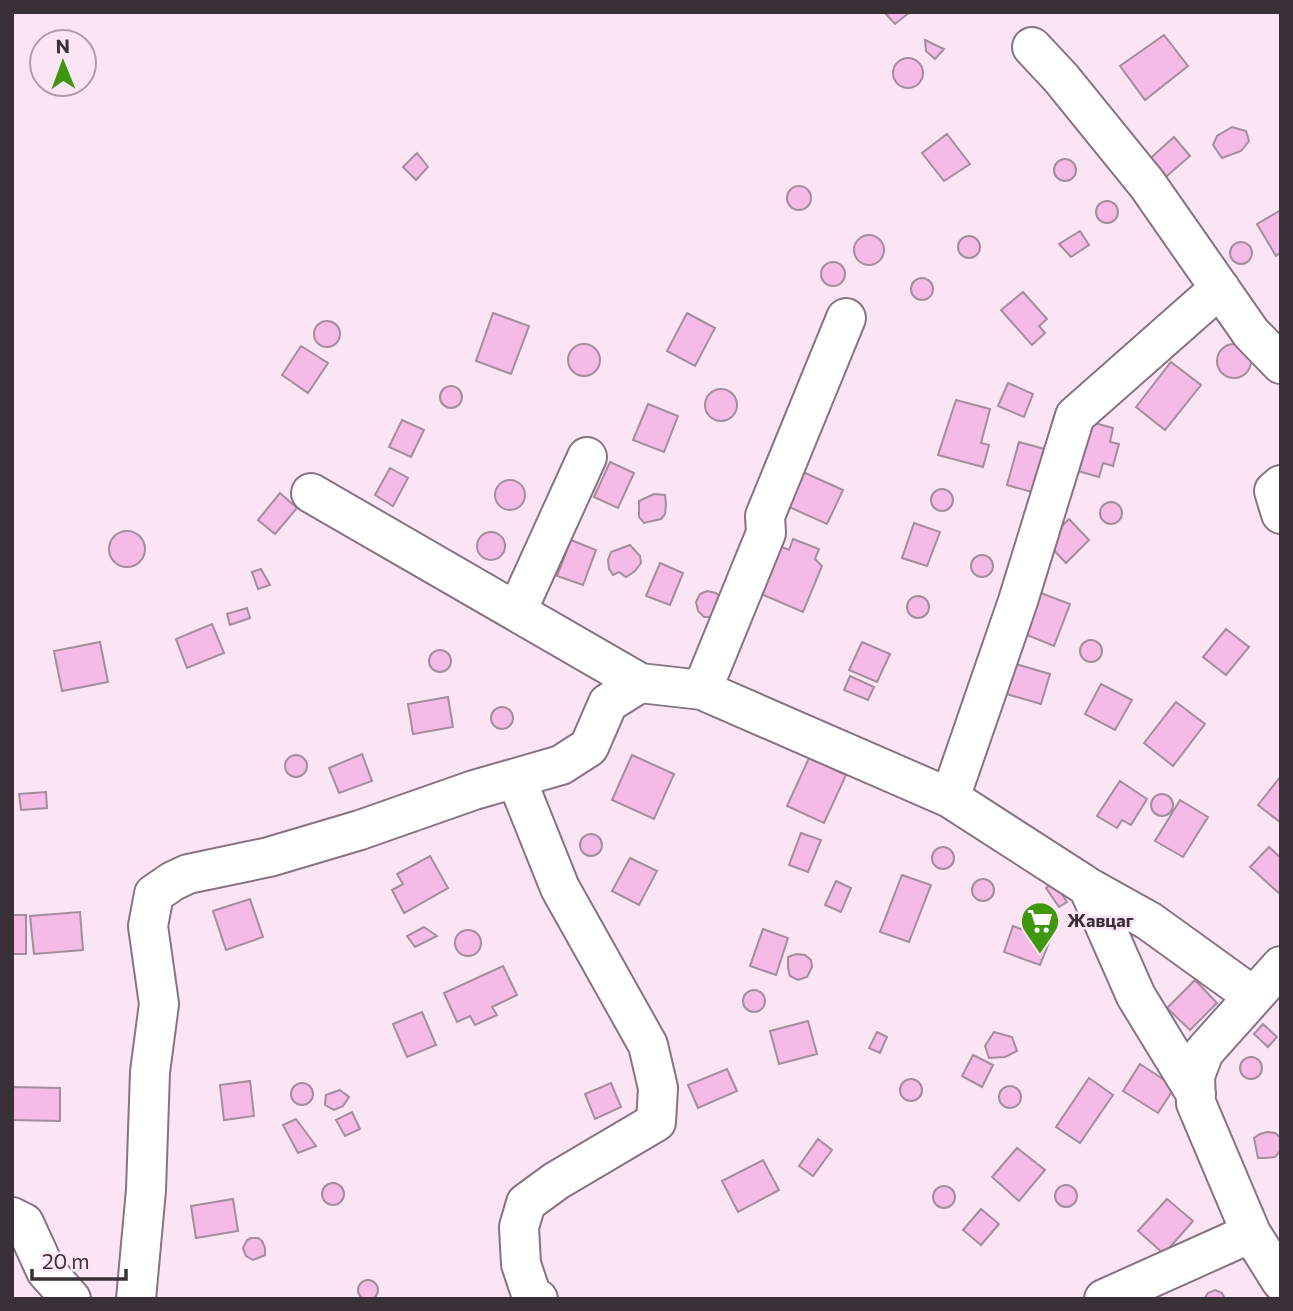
<svg xmlns="http://www.w3.org/2000/svg" width="1293" height="1311" viewBox="0 0 1293 1311" font-family="Commissioner,sans-serif">
	<style>
		.building { fill: #f5bae5; stroke: #a38e9d; stroke-width: 2 }
		.lines { fill: none; stroke-linecap: round; stroke-linejoin: round }
		.minor-casing { stroke: #877381; stroke-width: 42 }
		.minor { stroke: #fff; stroke-width: 38 }
		.labels { text-anchor: middle; stroke-width: 5; stroke-linejoin: round; paint-order: stroke }
		.poi-label { font-size: 18px; font-weight: bold; fill: #3a3137; stroke: #fbe4f4; text-anchor: start }
	</style>
	<rect width="100%" height="100%" fill="#fbe4f4"/>
	<!-- building -->
	<path class="building" d="M884,12H910L895,24Z
		M1164,35L1188,66L1145,100L1120,66Z
		M925,40L944,49L935,59L926,51Z
		M893 73a15 15 0 1 1 30 0a15 15 0 1 1-30 0Z
		M1232,127L1246,131L1249,141L1241,151L1222,158L1213,145L1217,136Z
		M947,134L970,164L944,181L922,153Z
		M1174,137L1190,156L1161,181L1145,163Z
		M417,153L428,167L416,180L403,167Z
		M1054 170a11 11 0 1 1 22 0a11 11 0 1 1-22 0Z
		M787 198a12 12 0 1 1 24 0a12 12 0 1 1-24 0Z
		M1096 212a11 11 0 1 1 22 0a11 11 0 1 1-22 0Z
		M1281,210V252L1276,256L1257,224Z
		M1080,231L1089,245L1071,257L1059,244Z
		M854 250a15 15 0 1 1 30 0a15 15 0 1 1-30 0Z
		M958 247a11 11 0 1 1 22 0a11 11 0 1 1-22 0Z
		M1230 253a11 11 0 1 1 22 0a11 11 0 1 1-22 0Z
		M821 274a12 12 0 1 1 24 0a12 12 0 1 1-24 0Z
		M911 289a11 11 0 1 1 22 0a11 11 0 1 1-22 0Z
		M1023,292L1047,319L1039,326L1045,333L1032,345L1001,310Z
		M493,313L529,326L511,374L476,361Z
		M687,313L715,328L695,366L667,351Z
		M314 334a13 13 0 1 1 26 0a13 13 0 1 1-26 0Z
		M568 360a16 16 0 1 1 32 0a16 16 0 1 1-32 0Z
		M1217 361a17 17 0 1 1 34 0a17 17 0 1 1-34 0Z
		M301,346L328,363L308,393L282,375Z
		M1171,362L1201,385L1165,430L1136,407Z
		M1008,383L1033,394L1024,417L998,406Z
		M440 397a11 11 0 1 1 22 0a11 11 0 1 1-22 0Z
		M705 405a16 16 0 1 1 32 0a16 16 0 1 1-32 0Z
		M956,400L990,409L981,443L989,445L983,467L938,455Z
		M648,404L678,416L664,452L633,440Z
		M402,420L424,430L411,457L389,447Z
		M1091,422L1113,428L1110,442L1119,444L1113,466L1103,463L1099,477L1078,471Z
		M1019,442L1052,451L1039,494L1007,485Z
		M610,462L634,473L618,508L594,497Z
		M390,468L408,478L393,506L375,495Z
		M803,472L843,490L827,524L787,506Z
		M495 495a15 15 0 1 1 30 0a15 15 0 1 1-30 0Z
		M931 500a11 11 0 1 1 22 0a11 11 0 1 1-22 0Z
		M280,493L297,508L275,534L258,520Z
		M654,494L665,495L666,504L665,514L661,519L644,523L639,517V501Z
		M1100 513a11 11 0 1 1 22 0a11 11 0 1 1-22 0Z
		M1069,519L1089,540L1066,563L1046,542Z
		M914,523L940,532L927,566L902,558Z
		M109 549a18 18 0 1 1 36 0a18 18 0 1 1-36 0Z
		M477 546a14 14 0 1 1 28 0a14 14 0 1 1-28 0Z
		M793,539L819,549L815,559L822,566L803,612L759,593L777,545L789,550Z
		M571,540L596,550L583,585L557,576Z
		M630,545L640,556L641,563L635,571L626,577L619,572L613,575L609,569L608,560L611,552Z
		M971 566a11 11 0 1 1 22 0a11 11 0 1 1-22 0Z
		M660,563L683,573L670,605L646,596Z
		M261,569L270,585L258,589L252,572Z
		M707,591L716,593L722,599L713,617H704L698,611L696,602L700,594Z
		M1038,592L1070,604L1054,646L1022,633Z
		M907 607a11 11 0 1 1 22 0a11 11 0 1 1-22 0Z
		M247,608L250,618L230,625L227,614Z
		M212,624L224,653L187,668L176,639Z
		M1226,629L1249,647L1226,675L1203,657Z
		M1080 651a11 11 0 1 1 22 0a11 11 0 1 1-22 0Z
		M100,642L108,682L62,691L54,651Z
		M862,642L890,654L877,682L849,670Z
		M429 661a11 11 0 1 1 22 0a11 11 0 1 1-22 0Z
		M1012,663L1050,674L1041,704L1003,693Z
		M850,676L874,687L868,700L844,690Z
		M1101,684L1132,700L1115,730L1085,714Z
		M448,697L453,727L413,734L408,704Z
		M1176,702L1205,724L1173,766L1144,743Z
		M491 718a11 11 0 1 1 22 0a11 11 0 1 1-22 0Z
		M362,754L372,781L339,793L329,768Z
		M632,755L674,774L654,819L612,800Z
		M285 766a11 11 0 1 1 22 0a11 11 0 1 1-22 0Z
		M809,758L846,775L824,823L787,806Z
		M1281,776V823L1258,805Z
		M1120,781L1147,799L1131,825L1122,820L1117,828L1097,816Z
		M46,792L47,808L21,810L19,794Z
		M1151 805a11 11 0 1 1 22 0a11 11 0 1 1-22 0Z
		M1180,800L1208,817L1183,857L1155,841Z
		M801,833L821,840L808,872L789,865Z
		M580 845a11 11 0 1 1 22 0a11 11 0 1 1-22 0Z
		M1269,847L1281,858V895L1250,867Z
		M932 858a11 11 0 1 1 22 0a11 11 0 1 1-22 0Z
		M430,856L448,888L404,913L392,890L403,884L397,874Z
		M630,858L657,871L639,905L612,891Z
		M902,875L931,885L909,942L880,932Z
		M972 890a11 11 0 1 1 22 0a11 11 0 1 1-22 0Z
		M836,881L851,888L841,912L825,905Z
		M1054,882L1067,902L1059,907L1046,888Z
		M250,899L263,937L226,950L213,911Z
		M80,912L83,950L34,954L30,916Z
		M12,915H26V954H12Z
		M1013,926L1050,940L1040,965L1004,952Z
		M424,927L437,936L415,947L407,936Z
		M763,929L788,938L776,975L750,966Z
		M455 943a13 13 0 1 1 26 0a13 13 0 1 1-26 0Z
		M796,954L805,955L811,960L812,967L807,977L798,980L790,976L788,968V957Z
		M503,966L517,995L492,1007L497,1015L475,1025L470,1016L457,1022L444,993Z
		M1195,980L1217,1003L1190,1030L1167,1008Z
		M743 1001a11 11 0 1 1 22 0a11 11 0 1 1-22 0Z
		M422,1012L436,1045L407,1057L393,1024Z
		M808,1021L817,1054L779,1064L770,1031Z
		M1263,1024L1277,1037L1268,1047L1254,1034Z
		M877,1032L887,1037L880,1053L869,1048Z
		M994,1032L1012,1037L1017,1051L1005,1057L989,1058L985,1046Z
		M973,1055L993,1065L982,1087L962,1076Z
		M1240 1068a11 11 0 1 1 22 0a11 11 0 1 1-22 0Z
		M1140,1064L1175,1087L1158,1113L1123,1091Z
		M727,1069L737,1091L698,1108L688,1085Z
		M1089,1078L1113,1095L1080,1143L1056,1127Z
		M900 1090a11 11 0 1 1 22 0a11 11 0 1 1-22 0Z
		M250,1081L254,1116L224,1120L220,1085Z
		M611,1083L621,1107L595,1119L585,1094Z
		M291 1094a11 11 0 1 1 22 0a11 11 0 1 1-22 0Z
		M999 1097a11 11 0 1 1 22 0a11 11 0 1 1-22 0Z
		M12,1087L60,1088V1121L12,1120Z
		M340,1090L349,1097L343,1106L334,1110L325,1105L326,1095Z
		M352,1112L360,1129L345,1136L336,1120Z
		M296,1119L316,1146L298,1153L283,1125Z
		M1267,1132L1275,1133L1281,1138V1150L1275,1157L1266,1158H1258L1254,1138L1260,1134Z
		M818,1139L832,1150L813,1176L799,1166Z
		M1017,1148L1045,1170L1019,1201L992,1177Z
		M763,1160L779,1190L738,1212L722,1181Z
		M322 1194a11 11 0 1 1 22 0a11 11 0 1 1-22 0Z
		M1055 1196a11 11 0 1 1 22 0a11 11 0 1 1-22 0Z
		M933 1197a11 11 0 1 1 22 0a11 11 0 1 1-22 0Z
		M233,1199L238,1231L196,1238L191,1206Z
		M1167,1199L1193,1221L1164,1254L1138,1231Z
		M981,1209L999,1224L981,1245L963,1230Z
		M251,1238H258L262,1241L265,1248V1255L253,1260L246,1256L243,1248L247,1240Z
		M358 1290a10 10 0 1 1 20 0a10 10 0 1 1-20 0Z
		M1215,1290L1222,1293L1225,1299H1204L1208,1293Z"/>
	<g class="lines">
		<!-- minor casing -->
		<g class="minor-casing">
			<path id="minor" d="M1032,47L1061,78L1147,184L1251,333L1281,364
				M1281,485L1274,491L1281,514
				M311,493L640,683L702,690L950,798L1088,887L1149,921L1253,996
				M517,611L587,457
				M702,690L766,533L765,516L846,318
				M516,778L560,888L648,1045L658,1088L656,1122L556,1181L526,1203L519,1227L521,1264L531,1294L538,1299
				M950,798L1018,601L1075,416L1220,288
				M1088,887L1136,996L1196,1094
				M1281,966L1204,1052L1195,1076L1196,1103L1251,1233L1281,1281
				M12,1217L24,1223L46,1271L71,1299
				M136,1299L146,1190L150,1072L159,1004L148,926L154,894L173,881L188,874L269,857L360,830L474,790L561,765L589,747L608,703L640,683
				M1104,1299L1251,1233"/>
		</g>
		<!-- minor -->
		<use href="#minor" class="minor"/>
	</g>
	<!-- icons -->
	<defs>
		<g id="supermarket-pin" transform="scale(2.0125)"><path d="M0 17L-7.5 6A9.5 9.5 0 1 1 7.5 6Z" fill="#3f970f" stroke="#fbe4f4"/><path d="M-6-5.5h2.5l.6 2H6L4.5 2H-2.5L-4.4-4H-6ZM-1.5 3.2a1.3 1.3 0 1 0 .1 0ZM3 3.2a1.3 1.3 0 1 0 .1 0Z" fill="#fff"/></g>
	</defs>
	<g fill-rule="evenodd">
		<use href="#supermarket-pin" x="1040" y="921"/>
	</g>
	<g class="labels">
		<!-- poi labels -->
		<g class="poi-label">
			<text x="1067" y="927">Жавцаг</text>
		</g>
	</g>
	<!-- border -->
	<rect width="1293" height="1311" fill="none" stroke="#3a3137" stroke-width="28"/>
	<!-- north arrow -->
	<g transform="translate(63 63) rotate(359)"><circle r="33" fill="#fbe4f4" stroke="#ae9ca8" stroke-width="2"/>
	<path d="M0-5L12 26L0 18L-12 26Z" fill="#3f970f"/>
	<text y="-10" font-size="19" font-weight="bold" text-anchor="middle" fill="#3a3137">N</text>
	</g>
	<!-- scale -->
	<path d="M32 1269v10h94v-10" fill="none" stroke="#3a3137" stroke-width="3.5"/>
	<text x="42" y="1269" font-size="21" fill="#3a3137" stroke="#fbe4f4" stroke-width="5" paint-order="stroke">20 m</text>
</svg>
